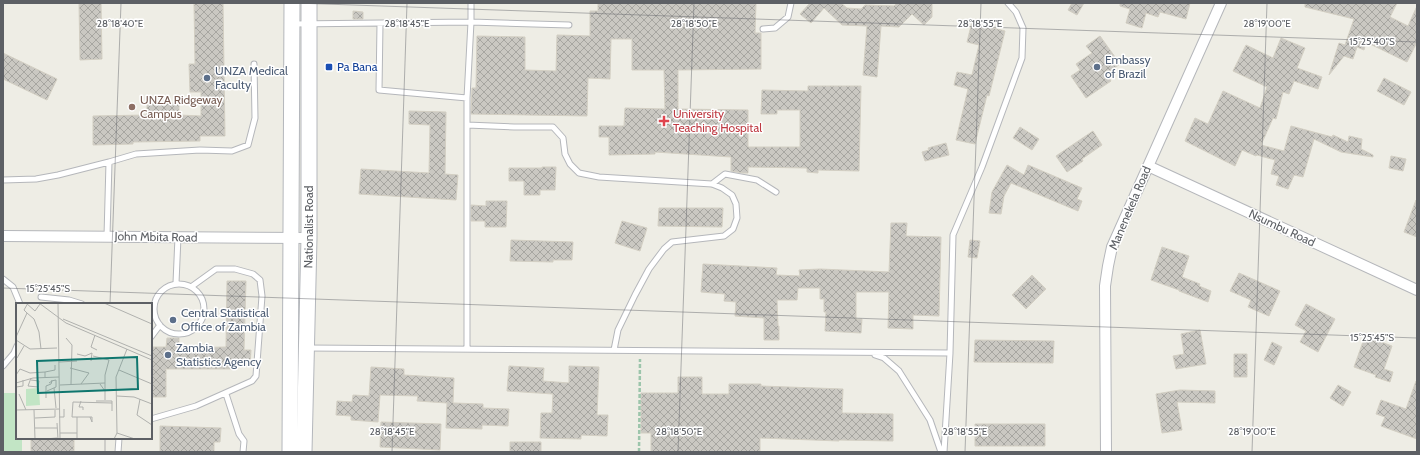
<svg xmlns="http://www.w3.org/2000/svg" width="1420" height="455" viewBox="0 0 1420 455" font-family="Cabin,sans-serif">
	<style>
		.pitch { fill: #c2e5c5 }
		.building { fill: url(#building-cross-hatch); stroke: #d3cfc3 }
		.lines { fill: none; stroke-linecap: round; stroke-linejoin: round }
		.lane-casing { stroke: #b5b7bb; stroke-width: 7 }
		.street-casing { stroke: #b5b7bb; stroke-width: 12 }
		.secondary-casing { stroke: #b4b7bc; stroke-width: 17 }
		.path { stroke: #9cc5ab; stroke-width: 2.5; stroke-dasharray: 4 2; stroke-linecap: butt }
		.lane { stroke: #fff; stroke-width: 5 }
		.street { stroke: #fff; stroke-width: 10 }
		.secondary { stroke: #fff; stroke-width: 15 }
		.ticks { fill: none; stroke: #5d6065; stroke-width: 1; stroke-opacity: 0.45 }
		.transit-dot { fill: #1a4fb4; stroke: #fff; stroke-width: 1.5 }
		.service-dot { fill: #5c6f8a; stroke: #fff; stroke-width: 1.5 }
		.education-dot { fill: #8d6e63; stroke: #fff; stroke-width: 1.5 }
		.health-dot { fill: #e0444e; stroke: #fff; stroke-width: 1.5 }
		.labels { text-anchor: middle; stroke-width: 3; stroke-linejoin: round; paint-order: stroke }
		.service-label { font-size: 12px; fill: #4e5e75; stroke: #fff; text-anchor: start }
		.transit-label { font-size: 12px; fill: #164399; stroke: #fff; text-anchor: start }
		.education-label { font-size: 12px; fill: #785e54; stroke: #fff; text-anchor: start }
		.health-label { font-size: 12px; fill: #be3a42; stroke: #fff; text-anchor: start }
		.street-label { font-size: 12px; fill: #5d6065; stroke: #fff }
		.inset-road { fill: none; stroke: #b0b1ae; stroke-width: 1 }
		.view { fill: #0f766e; fill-opacity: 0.15; stroke: #0f766e; stroke-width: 2 }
		.inset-edge { fill: none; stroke: #5d6065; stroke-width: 2 }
		.ticks-label { font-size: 10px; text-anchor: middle; fill: #5d6065; stroke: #fff; stroke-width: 3; stroke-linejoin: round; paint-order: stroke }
	</style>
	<defs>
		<pattern id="building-cross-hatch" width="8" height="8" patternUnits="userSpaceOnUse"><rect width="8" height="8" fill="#cac8c2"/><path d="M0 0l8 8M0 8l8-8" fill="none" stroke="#a7a6a1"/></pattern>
	</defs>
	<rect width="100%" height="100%" fill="#eeede5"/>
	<!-- pitch -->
	<path class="pitch" d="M3,393H17V438H22V452H3Z"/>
	<!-- building -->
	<path class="building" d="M79,3H101L102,59L80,60Z
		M194,3H223L225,136H200V141L133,142V144L93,145V116L147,115V104L179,103V115L201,116V92H190L189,64H195Z
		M598,3H756L755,33H761V69L678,70V109L748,110V147H800V110H777V114H761L762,90L808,91V86H861L859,171L818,170V173L807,172V168L748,167V173H743L731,171V157L655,152V154L609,155V137H599V126H624L625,108L665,109L664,70H632V39H611L610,79L588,78L587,116L471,114L472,88H476L477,36L525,37V70L556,71L557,35L590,36V11H598Z
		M810,3H841L847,8L861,9L865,5L894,6L897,3H932V17L924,25L912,14L899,27L881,26L877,77L863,75L867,26L842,25L824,8L811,23L800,14Z
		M1072,3H1084L1077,15L1068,10Z
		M1120,3H1190L1186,19L1160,12L1158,17L1146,13L1142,28L1126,23L1130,9L1120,6Z
		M1305,3H1397L1390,17L1408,26L1417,6V42L1407,62L1366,42L1364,50L1357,47L1353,59L1344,56L1329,75L1339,43L1345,45L1354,19L1305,7Z
		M353,11L363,12V19H353Z
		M972,22L1005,31L989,96L987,95L975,144L956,140L968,89L954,85L957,72L972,75L979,45L967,42Z
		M1100,36L1120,64L1106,74L1111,81L1086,98L1071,76L1080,70L1076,64L1092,53L1086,46Z
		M1281,38L1305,48L1297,68L1322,77L1318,89L1294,81L1289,94L1283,92L1276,119L1273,118L1261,145L1284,151L1291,126L1332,137L1333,135L1348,142L1349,136L1362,139L1361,149L1373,155V157L1341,152L1314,139L1303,177L1294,175L1288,189L1276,185L1279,176L1271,174L1275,160L1257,155L1256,156L1242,150L1235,166L1185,141L1195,118L1208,124L1223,91L1260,108L1267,87L1233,71L1246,45L1273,58Z
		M3,53L57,79L47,100L3,79Z
		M1384,78L1411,92L1404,105L1377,91Z
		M409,111L446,112L445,174L458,175L456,200L359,194L361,169L429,173L430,125L409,124Z
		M1020,127L1039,139L1032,150L1013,138Z
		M1093,131L1102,145L1082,159L1083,161L1067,172L1056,156Z
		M946,143L949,155L925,161L922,152L929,150L928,148Z
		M1391,156L1406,159L1403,171L1389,168Z
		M1007,165L1024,175L1028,165L1082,188L1077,199L1082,201L1078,211L1011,183L1004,196L1001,214L989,213L992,192Z
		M542,167H556L555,190H540V195H524V181H509V168H542Z
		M1416,200L1417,201V237L1404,232Z
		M486,201H507L506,227H485V221H471V205L486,206Z
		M659,208H723L722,227L658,226Z
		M622,221L647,228L640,251L615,243Z
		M891,223H907L906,236L941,237L939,316L913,315V329L888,328L889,292H856V319H862L861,333L825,331L826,312H824V299H820V288H798L797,300H777L778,326H779V340H764V318L735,316L736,302L724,301L725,294L701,292L703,264L777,268L776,275L800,276L799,270L820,269L889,272Z
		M511,240L573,242L572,260H553V262L510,261Z
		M970,240L980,241L977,258L968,257Z
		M1162,247L1189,256L1182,277L1200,284L1199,286L1211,291L1208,302L1179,291V290L1151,280Z
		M1239,273L1280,291L1269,316L1248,307L1251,300L1230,291Z
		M1032,275L1046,289L1026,309L1012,295Z
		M227,281H246L244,350H251L250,366H235V369H166V397H151V347H166L167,338H179V348L226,347Z
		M1306,304L1335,319L1318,352L1300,342L1306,331L1295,325Z
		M1200,330L1206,364L1176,369L1173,356L1184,354L1181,334Z
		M1365,336L1392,346L1384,369L1393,372L1390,382L1375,377L1376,375L1354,367Z
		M975,340L1054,341L1053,363L974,362Z
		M1272,342L1282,347L1274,365L1264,360Z
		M1234,354H1247V377H1234Z
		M509,366L544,368L543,381L569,383V366L599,367L597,415H608L607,436L581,435V439L540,438L541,413H552L553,394L507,391Z
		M371,367L404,369V375L454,378L453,403L483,404V408L509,409L508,426L482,425V429L446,428L447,403L417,401L418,396L380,395L378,422L351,420V416L336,415L337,401L352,402L353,395L369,396Z
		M678,377H702V394H729V384H761V386L843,389L842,413L893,414V441L839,440V441L760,438V452H651V433H641V393H678Z
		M1416,381L1417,382V439L1381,426L1385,417L1376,414L1381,400L1406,409Z
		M1338,385L1351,392L1343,406L1330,398Z
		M1180,390L1215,391V403L1177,402L1182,430L1162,433L1156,394Z
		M381,422L441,424L440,450L380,447Z
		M975,424H1045V446H975Z
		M160,426L221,428L220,442H214V452H160Z
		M31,438H74V452H31Z
		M510,442H541V452H510Z"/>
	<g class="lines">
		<!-- lane casing -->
		<g class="lane-casing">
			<path id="lane" d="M293,24L471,22L569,25
				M380,24L379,90L467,98
				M763,29L775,28L788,17L791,3
				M467,125L514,127H553L563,138L565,154L570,164L579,173L599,177L712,184L722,188L732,195L736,204L737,218L733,229L724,236L672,242L664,249L649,269L635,295L618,330L614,350
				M3,180L36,179L58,175L109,162
				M712,184L725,174L757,180L776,192
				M107,236L109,162L136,154L200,150L232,151L248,145L255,118L254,64
				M3,279L13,287L20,304
				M176,283L178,237
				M154 309a25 25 0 1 1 50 0a25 25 0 1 1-50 0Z
				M41,297L69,300L82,304
				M151,337L160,325
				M307,348L950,353
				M467,349V98L471,22V3
				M875,355L884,358L899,371L930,420L941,452
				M3,366L14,353L17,346
				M226,394L239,434L244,441L243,452
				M151,419L196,406L252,381L256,376L262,296L260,280L253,274L235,269H216L191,287
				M118,452L119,438
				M944,452L950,353L953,235L982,167L1022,58L1023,28L1016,12L1008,3"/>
		</g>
		<!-- street casing -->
		<g class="street-casing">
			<path id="street" d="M1148,166L1417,290
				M3,236L309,238
				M1106,452L1105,286L1108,266L1112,247L1221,3"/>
		</g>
		<!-- secondary casing -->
		<g class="secondary-casing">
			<g id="secondary">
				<path d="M290,452L292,3"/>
				<path id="s1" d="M304,452L309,238V3"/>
			</g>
		</g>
		<!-- path -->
		<path class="path" d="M639,452L640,359"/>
		<!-- lane -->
		<use href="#lane" class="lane"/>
		<!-- street -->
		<use href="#street" class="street"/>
		<!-- secondary -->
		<use href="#secondary" class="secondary"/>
	</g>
	<!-- ticks -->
	<path class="ticks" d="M295,3L1417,42M3,288L1417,338M110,304L121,3M105,452V438M392,452L407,3M678,452L694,3M965,452L981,3M1252,452L1267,3"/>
	<!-- markers -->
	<rect class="transit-dot" x="325" y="63" width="8" height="8" rx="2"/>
	<g class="service-dot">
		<circle cx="1097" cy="67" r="4"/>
		<circle cx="207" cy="78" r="4"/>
		<circle cx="173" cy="320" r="4"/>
		<circle cx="168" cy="355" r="4"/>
	</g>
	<circle class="education-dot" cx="132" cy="107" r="4"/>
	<path class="health-dot" d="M662 115h4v4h4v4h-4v4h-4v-4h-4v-4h4z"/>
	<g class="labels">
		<!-- service labels -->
		<g class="service-label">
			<text x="1105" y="64">Embassy<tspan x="1105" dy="14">of Brazil</tspan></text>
			<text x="215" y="75">UNZA Medical<tspan x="215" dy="14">Faculty</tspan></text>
			<text x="181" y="317">Central Statistical<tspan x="181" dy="14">Office of Zambia</tspan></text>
			<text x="176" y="352">Zambia<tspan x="176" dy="14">Statistics Agency</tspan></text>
		</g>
		<!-- transit labels -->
		<g class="transit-label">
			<text x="337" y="71">Pa Bana</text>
		</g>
		<!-- education labels -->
		<g class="education-label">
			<text x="140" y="104">UNZA Ridgeway<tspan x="140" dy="14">Campus</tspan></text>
		</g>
		<!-- health labels -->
		<g class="health-label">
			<text x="673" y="118">University<tspan x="673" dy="14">Teaching Hospital</tspan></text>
		</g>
		<!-- street labels -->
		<g class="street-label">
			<text transform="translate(1130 208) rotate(-67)" y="4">Manenekela Road</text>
			<text dy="4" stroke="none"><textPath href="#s1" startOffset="225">Nationalist Road</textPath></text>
			<text transform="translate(1282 228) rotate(25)" y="4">Nsumbu Road</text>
			<text transform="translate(156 237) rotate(1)" y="4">John Mbita Road</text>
		</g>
	</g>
	<!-- overview -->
	<g transform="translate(16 303)">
		<rect width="136" height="136" fill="#eeede5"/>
		<path d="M23,85L24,102L10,103V86Z" fill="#c2e5c5"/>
		<path class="inset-road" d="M10,0L19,8L24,1M23,0L50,20L136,57M42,0L44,136M88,0L136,21M11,10L8,7L12,0M47,16L136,53M79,32L75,44L81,47M0,34L11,10L18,16L23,29L25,46M50,35L56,42L55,81M0,37L14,46L41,45M61,51L69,53L76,50L75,58M77,53L93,57L89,72V88M1,55L8,43M43,59L61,58M54,65L73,70L65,81M103,67L136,81M0,72L4,66L14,70L29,69M29,74V69L39,67V62M15,75L12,83L22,84L23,78L15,77M0,80L17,75L43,74M84,81L89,88V97M44,82L89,80M0,84L7,83V77M38,85L40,105M31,88L40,84V77L35,78M3,91L10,107M101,93L118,94L136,101M30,95V83L35,81L36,78L33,80M124,96L121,112L136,122M65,98L63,104H67V107M80,98H96V108M0,107L44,106M18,107L19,136M43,114H48V106M61,114H76V119L74,114M19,115L39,114V107M41,120L42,136M19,125H41M44,130H61M101,130L119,136M29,136L41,135M61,136V114H56L57,99L96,100M98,136L101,130L100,74L111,46"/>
		<path class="view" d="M121,54L122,86L22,90L21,58Z"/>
		<rect width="136" height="136" class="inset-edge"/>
	</g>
	<g class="ticks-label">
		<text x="120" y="27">28°18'40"E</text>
		<text x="407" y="27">28°18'45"E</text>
		<text x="694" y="27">28°18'50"E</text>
		<text x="980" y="27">28°18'55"E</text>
		<text x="1267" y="27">28°19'00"E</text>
		<text x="1372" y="45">15°25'40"S</text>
		<text x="48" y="292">15°25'45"S</text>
		<text x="1372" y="341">15°25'45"S</text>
		<text x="392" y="435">28°18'45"E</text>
		<text x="679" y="435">28°18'50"E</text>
		<text x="965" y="435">28°18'55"E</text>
		<text x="1252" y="435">28°19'00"E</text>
	</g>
	<!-- border -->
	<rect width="1420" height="455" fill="none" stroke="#5d6065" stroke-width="8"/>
</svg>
